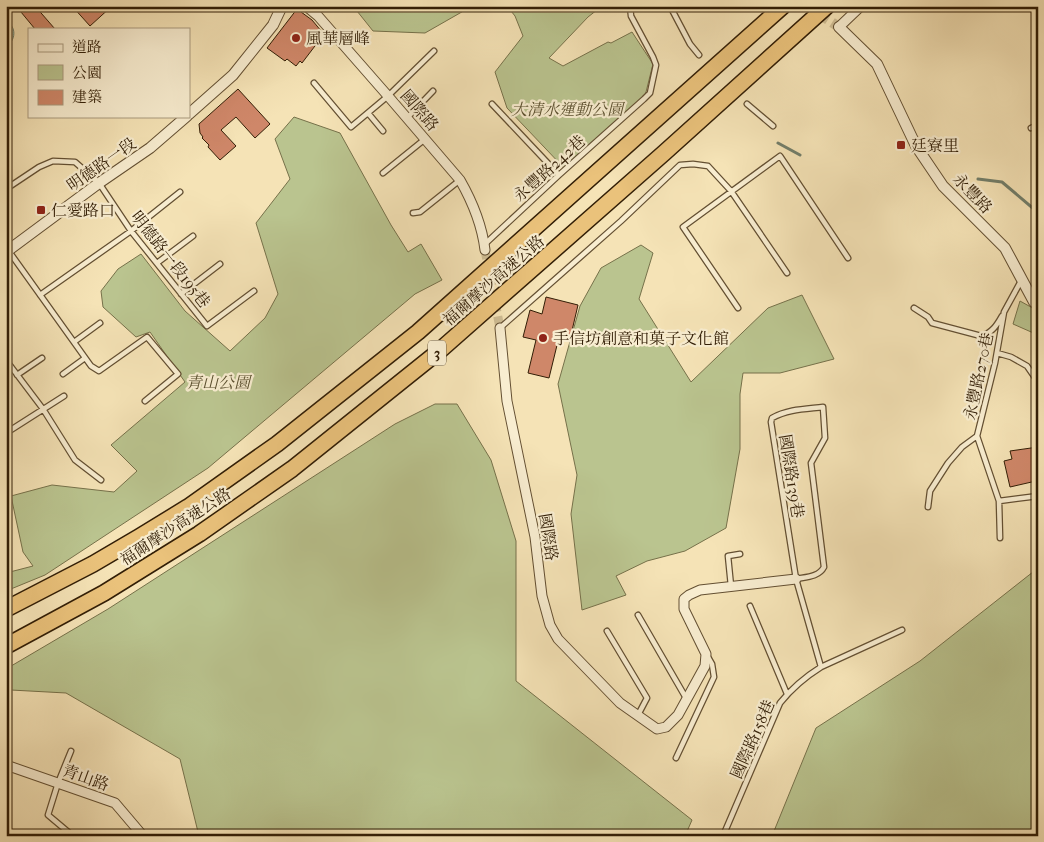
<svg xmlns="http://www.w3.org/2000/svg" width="1044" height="842" viewBox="0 0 1044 842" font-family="'IM FELL French Canon','Noto Serif TC',serif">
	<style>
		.green { fill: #bac48f; stroke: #76714a }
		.water { fill: #9cbeac; stroke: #727e6a }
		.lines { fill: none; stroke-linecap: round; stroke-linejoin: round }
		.stream { stroke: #727e6a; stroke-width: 3 }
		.building { fill: #cf8769; stroke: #321e06 }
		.minor-tunnel { stroke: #cebc93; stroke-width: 9; stroke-dasharray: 9 4.5; stroke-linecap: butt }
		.tertiary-tunnel { stroke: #cebc93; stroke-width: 10; stroke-dasharray: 10 5; stroke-linecap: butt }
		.service-casing { stroke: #634f32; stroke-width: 7 }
		.minor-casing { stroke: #634f32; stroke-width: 11 }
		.tertiary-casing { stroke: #634f32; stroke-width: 12 }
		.motorway-casing { stroke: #321e06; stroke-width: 18 }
		.service { stroke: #f8edd0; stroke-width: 4.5 }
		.minor { stroke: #f8edd0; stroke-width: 9 }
		.tertiary { stroke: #f8edd0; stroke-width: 10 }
		.motorway { stroke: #eac27b; stroke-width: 15 }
		.poi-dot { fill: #8f2418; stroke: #f8edd0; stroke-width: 2 }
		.labels { text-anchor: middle; stroke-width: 4.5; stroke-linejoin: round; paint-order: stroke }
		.shield { fill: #f8edd0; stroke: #6d5c43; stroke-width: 1 }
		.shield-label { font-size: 15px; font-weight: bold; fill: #321e06 }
		.poi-label { font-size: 16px; fill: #321e06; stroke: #f8edd0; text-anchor: start }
		.park-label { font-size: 16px; font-style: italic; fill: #5b502f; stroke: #f8edd0 }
		.street-label { font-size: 16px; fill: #321e06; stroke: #f8edd0 }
	</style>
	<rect width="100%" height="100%" fill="#f5e3b6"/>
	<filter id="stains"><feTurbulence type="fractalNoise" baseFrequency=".004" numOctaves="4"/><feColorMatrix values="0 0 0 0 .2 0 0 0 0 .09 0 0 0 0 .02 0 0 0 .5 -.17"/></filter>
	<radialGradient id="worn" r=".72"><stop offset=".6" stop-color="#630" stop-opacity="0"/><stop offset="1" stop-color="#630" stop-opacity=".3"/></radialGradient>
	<!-- green -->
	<path class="green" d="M353,6H470L467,9L425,33L373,31Z
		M507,6H602L588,17L549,58L563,66L608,42L611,43L632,32L653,64L645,96L564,168L507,108L495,72L523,36L515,16Z
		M294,117L340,133L391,225L408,252L421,244L442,280L415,294L208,468L45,575L6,591V573L33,566L23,552L11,496L52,485L114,492L137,471L111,445L185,382L150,332L136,337L103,307L101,291L118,269L141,254L185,311L230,351L265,318L278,294L256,223L290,179L275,139Z
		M641,245L653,253L639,299L691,382L768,308L802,295L834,359L780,373H743L740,394V449L726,528L685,551L647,561L616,576L626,595L582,610L571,514L577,475L558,384L580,306L601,268Z
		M1020,301L1038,311V335L1013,324Z
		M435,404H457L491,460L516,541V681L692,820L685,836H199L180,759L66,693L11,690L6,692V669L108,609L395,424Z
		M1038,568V836H772L816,728L920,661Z"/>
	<!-- water -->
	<path class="water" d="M6,20C17,28 16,39 6,48Z"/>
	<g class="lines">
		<!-- stream -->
		<path class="stream" d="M778,143L800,155
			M978,179L1002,182L1035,210H1038"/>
	</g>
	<!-- building -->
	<path class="building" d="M16,6H35L55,29H35Z
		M72,6H112L90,26Z
		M297,9L312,20L322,32L316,40L318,42L302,63L300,61L296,66L287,59L285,61L267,48Z
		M238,89L270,124L255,138L236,117L221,130L236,146L220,160L208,147L209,145L202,138L203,137L200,133L199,124Z
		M546,297L578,305L570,339L559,337L549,378L528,373L536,340L523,337L530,310L542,314Z
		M1038,447V472L1034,473L1036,481L1010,487L1004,461L1012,459L1010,451Z"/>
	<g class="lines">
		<!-- minor-tunnel -->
		<path class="minor-tunnel" d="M485,250L500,328"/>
		<!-- tertiary-tunnel -->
		<path class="tertiary-tunnel" d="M807,6L839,27"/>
		<!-- service casing -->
		<g class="service-casing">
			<path id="service" d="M670,6L690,44L699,55
				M314,83L351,127L388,96L434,51
				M492,104L559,175
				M747,104L773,126
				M368,113L383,131
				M407,118L433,91
				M1031,128L1038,125
				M383,173L425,139
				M6,189L39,167L53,161L75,162L99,183L131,231L207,326L254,291
				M413,213L420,212L460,180
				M485,244L559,175L644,99L650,93L656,65L653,57L631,16L630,6
				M8,250L91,366L99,371L147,337L178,374L145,401
				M157,263L193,236
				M181,294L220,264
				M40,295L131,231L180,192
				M738,308L683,227L780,156L848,258
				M914,308L928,317L932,323L981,336C992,333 997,325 1002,316
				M500,328L621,221L680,165L693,164L708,166L731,191L787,273
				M74,342L100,323
				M997,353L1011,357L1027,366L1038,382
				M6,360L43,409L75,460L101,480
				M63,374L85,358
				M17,375L42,358
				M6,433L64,396
				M999,501L1038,496
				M928,507L930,491L948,463L962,447L977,436
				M1000,538L999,501L977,436L995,363L1004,312L1021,281
				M731,586L728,556L740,554
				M750,606L787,694
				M638,615L686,698
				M607,631L647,698L638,715
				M821,667L902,630
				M71,751L58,783L48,815L73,836
				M676,758L714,677L712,664L708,657
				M723,836L780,703C792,688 805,677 821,667L796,579L771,422L772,418C788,409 806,409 823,407L825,438L811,463L824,567C819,577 806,577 796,579"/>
		</g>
		<!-- minor casing -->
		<g class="minor-casing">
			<path id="minor" d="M306,6L318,16L388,96L460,180C472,201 482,225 485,250
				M936,6H941
				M839,27L861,6
				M500,328L507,401L535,537L542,596L550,625L558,639L620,703L657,729L666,727L678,715L705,666L706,654L684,609V599L689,595L700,590L796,579
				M6,765L115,803L143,836"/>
		</g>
		<!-- tertiary casing -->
		<g class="tertiary-casing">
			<path id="tertiary" d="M839,27L877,64L916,146L943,186L1005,248L1034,302L1038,305
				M189,114L233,75L273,25L282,6
				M6,252L99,183L150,148L187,116"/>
		</g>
		<!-- motorway casing -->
		<g class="motorway-casing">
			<path id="motorway" d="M6,609L93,564L139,537L188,507L277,444L418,332L783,6
				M6,646L104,593L199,534L292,469L438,352L664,153L827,6"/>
		</g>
		<!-- service -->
		<use href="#service" class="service"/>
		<!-- minor -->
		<use href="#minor" class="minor"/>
		<!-- tertiary -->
		<use href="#tertiary" class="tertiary"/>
		<!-- motorway -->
		<use href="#motorway" class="motorway"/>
	</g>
	<!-- markers -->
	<g class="poi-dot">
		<circle cx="296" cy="38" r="5"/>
		<rect x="896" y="140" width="10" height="10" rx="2.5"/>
		<rect x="36" y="205" width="10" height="10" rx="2.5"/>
		<circle cx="543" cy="338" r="5"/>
	</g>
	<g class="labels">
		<!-- shield labels -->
		<rect class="shield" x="428" y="340.5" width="18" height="25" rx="4"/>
		<g class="shield-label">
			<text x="437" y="358">3</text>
		</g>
		<!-- poi labels -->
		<g class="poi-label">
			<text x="306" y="44">風華層峰</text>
			<text x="911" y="151">廷寮里</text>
			<text x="51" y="216">仁愛路口</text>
			<text x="553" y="344">手信坊創意和菓子文化館</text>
		</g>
		<!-- park labels -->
		<g class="park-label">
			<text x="567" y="115">大清水運動公園</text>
			<text x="218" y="388">青山公園</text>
		</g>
		<!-- street labels -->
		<g class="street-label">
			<text transform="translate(420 110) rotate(49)" y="6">國際路</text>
			<text transform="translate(101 164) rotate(-35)" y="6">明德路一段</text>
			<text transform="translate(549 168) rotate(-42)" y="6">永豐路242巷</text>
			<text transform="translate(973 193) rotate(46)" y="6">永豐路</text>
			<text transform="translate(171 259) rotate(52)" y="6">明德路一段195巷</text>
			<text transform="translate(493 280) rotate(-41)" y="6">福爾摩沙高速公路</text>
			<text transform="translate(978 376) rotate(-78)" y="6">永豐路270巷</text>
			<text transform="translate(792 476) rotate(81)" y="6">國際路139巷</text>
			<text transform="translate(175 526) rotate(-33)" y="6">福爾摩沙高速公路</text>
			<text transform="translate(549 537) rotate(81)" y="6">國際路</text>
			<text transform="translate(752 739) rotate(-66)" y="6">國際路158巷</text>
			<text transform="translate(86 777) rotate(20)" y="6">青山路</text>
		</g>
	</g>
	<!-- margin -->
	<rect width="1044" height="842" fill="none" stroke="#f5e3b6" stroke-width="25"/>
	<rect x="8" y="8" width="1029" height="827" fill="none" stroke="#321e06" stroke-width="2.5"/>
	<rect x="12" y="12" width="1019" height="817" fill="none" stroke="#321e06"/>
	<!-- legend -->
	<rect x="28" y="28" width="162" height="90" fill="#f8edd0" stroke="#a99a7f"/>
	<rect x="38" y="44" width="25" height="8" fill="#f8edd0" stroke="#a99a7f"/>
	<text x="72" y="52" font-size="15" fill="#321e06">道路</text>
	<rect x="38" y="65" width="25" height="15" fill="#bac48f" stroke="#a99a7f"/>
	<text x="72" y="78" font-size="15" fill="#321e06">公園</text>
	<rect x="38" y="90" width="25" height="15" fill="#cf8769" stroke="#a99a7f"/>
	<text x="72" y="102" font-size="15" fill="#321e06">建築</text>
	<rect width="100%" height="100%" filter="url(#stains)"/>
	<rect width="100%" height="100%" fill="url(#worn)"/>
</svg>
